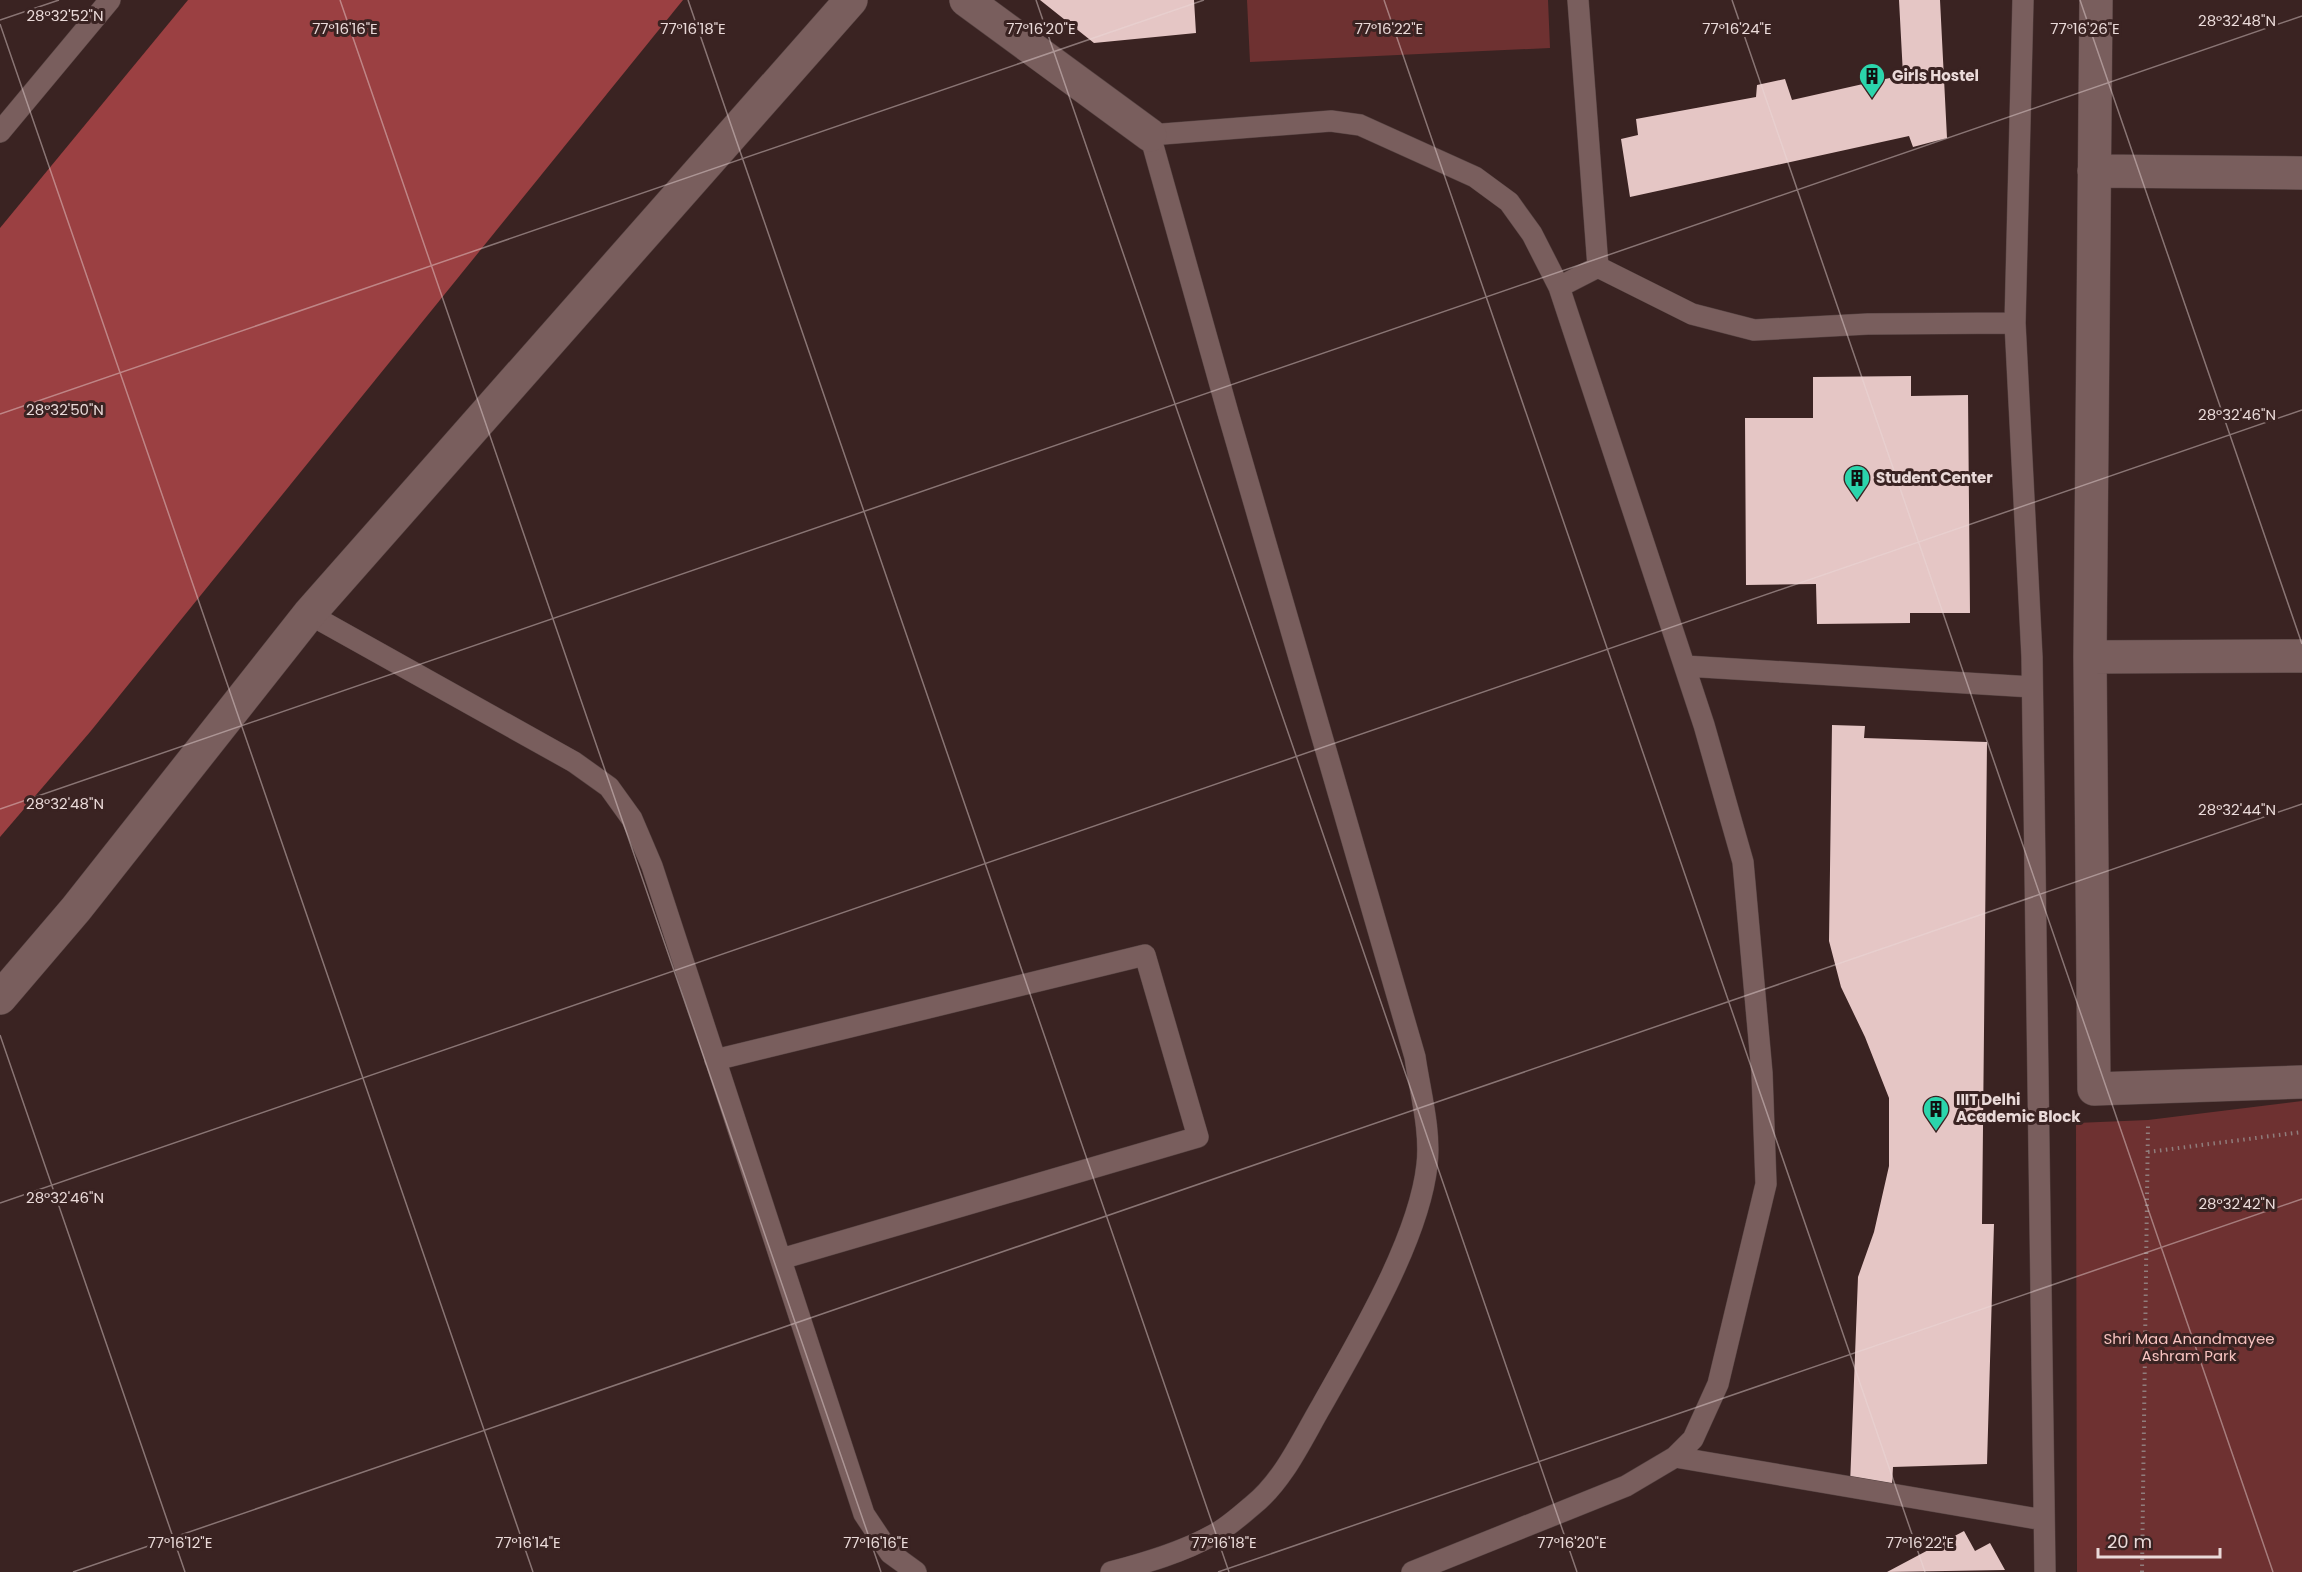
<svg xmlns="http://www.w3.org/2000/svg" width="2302" height="1572" viewBox="0 0 2302 1572" font-family="Poppins,sans-serif">
	<style>
		.green { fill: #6e3131 }
		.forest { fill: #9b4042 }
		.building { fill: #e5c6c5 }
		.lines { fill: none; stroke-linecap: round; stroke-linejoin: round }
		.lane-casing { stroke: #554241; stroke-width: 22 }
		.street-casing { stroke: #554241; stroke-width: 34 }
		.path { stroke: #907d7c; stroke-width: 4; stroke-dasharray: 1.5 4.5; stroke-linecap: butt }
		.lane { stroke: #795e5d; stroke-width: 21 }
		.street { stroke: #795e5d; stroke-width: 33 }
		.ticks { fill: none; stroke: #eadad9; stroke-width: 1.5; stroke-opacity: 0.45 }
		.labels { text-anchor: middle; stroke-width: 6; stroke-linejoin: round; paint-order: stroke }
		.poi-label { font-size: 15px; font-weight: bold; fill: #eadad9; stroke: #3a2322; text-anchor: start }
		.park-label { font-size: 15px; fill: #f6c2bf; stroke: #3a2322 }
		.ticks-label { font-size: 15px; text-anchor: middle; fill: #eadad9; stroke: #3a2322; stroke-width: 6; stroke-linejoin: round; paint-order: stroke }
	</style>
	<rect width="100%" height="100%" fill="#3a2322"/>
	<!-- green -->
	<path class="green" d="M1247,0H1548L1550,48L1250,62Z
		M2302,1101V1572H2077L2076,1123L2148,1120Z"/>
	<!-- forest -->
	<path class="forest" d="M188,0H683L90,732L0,837V228Z"/>
	<!-- building -->
	<path class="building" d="M1040,0H1194L1196,33L1094,43Z
		M1899,0H1940L1947,138L1913,147L1909,136L1630,197L1621,139L1638,135L1636,119L1756,97L1757,85L1785,79L1792,100L1903,75Z
		M1911,376V396L1968,395L1970,613H1910V623L1817,624L1816,584L1746,585L1745,418H1813V377Z
		M1832,725L1865,726L1864,738L1987,742L1982,1224H1994L1987,1464L1893,1467L1892,1485H1850L1858,1277L1874,1232L1889,1166V1098L1865,1037L1841,987L1829,941Z
		M1964,1531L1975,1551L1990,1543L2005,1570L1887,1572Z"/>
	<g class="lines">
		<!-- lane casing -->
		<g class="lane-casing">
			<path id="lane" d="M1578,0L1598,267
				M2023,0L2015,323L2032,657L2045,1572
				M0,132L110,0
				M1598,267L1692,314L1754,330L1868,324L2015,323
				M1559,287L1598,267
				M309,614L574,762L609,787L632,819L652,866L864,1514L890,1553L916,1572
				M1685,666L2032,687
				M715,1060L1145,955L1198,1137L781,1259
				M1675,1457L2044,1520
				M1111,1572C1145,1563 1183,1552 1213,1535C1227,1528 1241,1515 1253,1505C1284,1480 1302,1439 1322,1405C1359,1339 1419,1239 1427,1165C1431,1130 1420,1092 1415,1057L1228,413L1150,135L1331,121L1360,125L1475,177L1509,202L1532,234L1559,287L1704,725L1743,862L1762,1073L1766,1184L1718,1384L1693,1439L1675,1457L1626,1486L1412,1572"/>
		</g>
		<!-- street casing -->
		<g class="street-casing">
			<path id="street" d="M966,0L1150,135
				M2096,0L2090,657L2094,1089L2302,1082
				M2094,171L2302,173
				M2090,657L2302,656
				M0,998L76,909L309,614L851,0"/>
		</g>
		<!-- path -->
		<path class="path" d="M2148,1152L2302,1132
			M2142,1572L2148,1124"/>
		<!-- lane -->
		<use href="#lane" class="lane"/>
		<!-- street -->
		<use href="#street" class="street"/>
	</g>
	<!-- ticks -->
	<path class="ticks" d="M340,0L881,1572M688,0L1229,1572M1036,0L1577,1572M1384,0L1925,1572M1732,0L2273,1572M2080,0L2302,644M0,20L59,0M0,24L533,1572M0,414L1204,0M0,809L2302,16M0,1035L185,1572M0,1203L2302,410M73,1572L2302,804M1218,1572L2302,1199"/>
	<!-- icons -->
	<defs>
		<g id="building-pin" transform="scale(1.35)"><path d="M0 17L-7.5 6A9.5 9.5 0 1 1 7.5 6Z" fill="#2bd5ac" stroke="#3a2322"/><path d="M-4-6H4V6H1V3H-1V6H-4ZM-2.5-4.3h1.7v1.8h-1.7ZM.8-4.3h1.7v1.8H.8ZM-2.5-1h1.7V.8h-1.7ZM.8-1h1.7V.8H.8Z" fill="#111"/></g>
	</defs>
	<g fill-rule="evenodd">
		<use href="#building-pin" x="1872" y="76"/>
		<use href="#building-pin" x="1857" y="478"/>
		<use href="#building-pin" x="1936" y="1109"/>
	</g>
	<g class="labels">
		<!-- poi labels -->
		<g class="poi-label">
			<text x="1892" y="81">Girls Hostel</text>
			<text x="1876" y="483">Student Center</text>
			<text x="1956" y="1105">IIIT Delhi<tspan x="1956" dy="17">Academic Block</tspan></text>
		</g>
		<!-- park labels -->
		<g class="park-label">
			<text x="2189" y="1344">Shri Maa Anandmayee<tspan x="2189" dy="17">Ashram Park</tspan></text>
		</g>
	</g>
	<g class="ticks-label">
		<text x="65" y="21">28°32'52"N</text>
		<text x="2237" y="26">28°32'48"N</text>
		<text x="693" y="34">77°16'18"E</text>
		<text x="1041" y="34">77°16'20"E</text>
		<text x="2085" y="34">77°16'26"E</text>
		<text x="345" y="34">77°16'16"E</text>
		<text x="1389" y="34">77°16'22"E</text>
		<text x="1737" y="34">77°16'24"E</text>
		<text x="65" y="415">28°32'50"N</text>
		<text x="2237" y="420">28°32'46"N</text>
		<text x="65" y="809">28°32'48"N</text>
		<text x="2237" y="815">28°32'44"N</text>
		<text x="65" y="1203">28°32'46"N</text>
		<text x="2237" y="1209">28°32'42"N</text>
		<text x="180" y="1548">77°16'12"E</text>
		<text x="528" y="1548">77°16'14"E</text>
		<text x="876" y="1548">77°16'16"E</text>
		<text x="1224" y="1548">77°16'18"E</text>
		<text x="1572" y="1548">77°16'20"E</text>
		<text x="1920" y="1548">77°16'22"E</text>
	</g>
	<!-- scale -->
	<path d="M2098 1548v9h122v-9" fill="none" stroke="#eadad9" stroke-width="3"/>
	<text x="2107" y="1548" font-size="18" fill="#eadad9" stroke="#3a2322" stroke-width="4.5" paint-order="stroke">20 m</text>
</svg>
